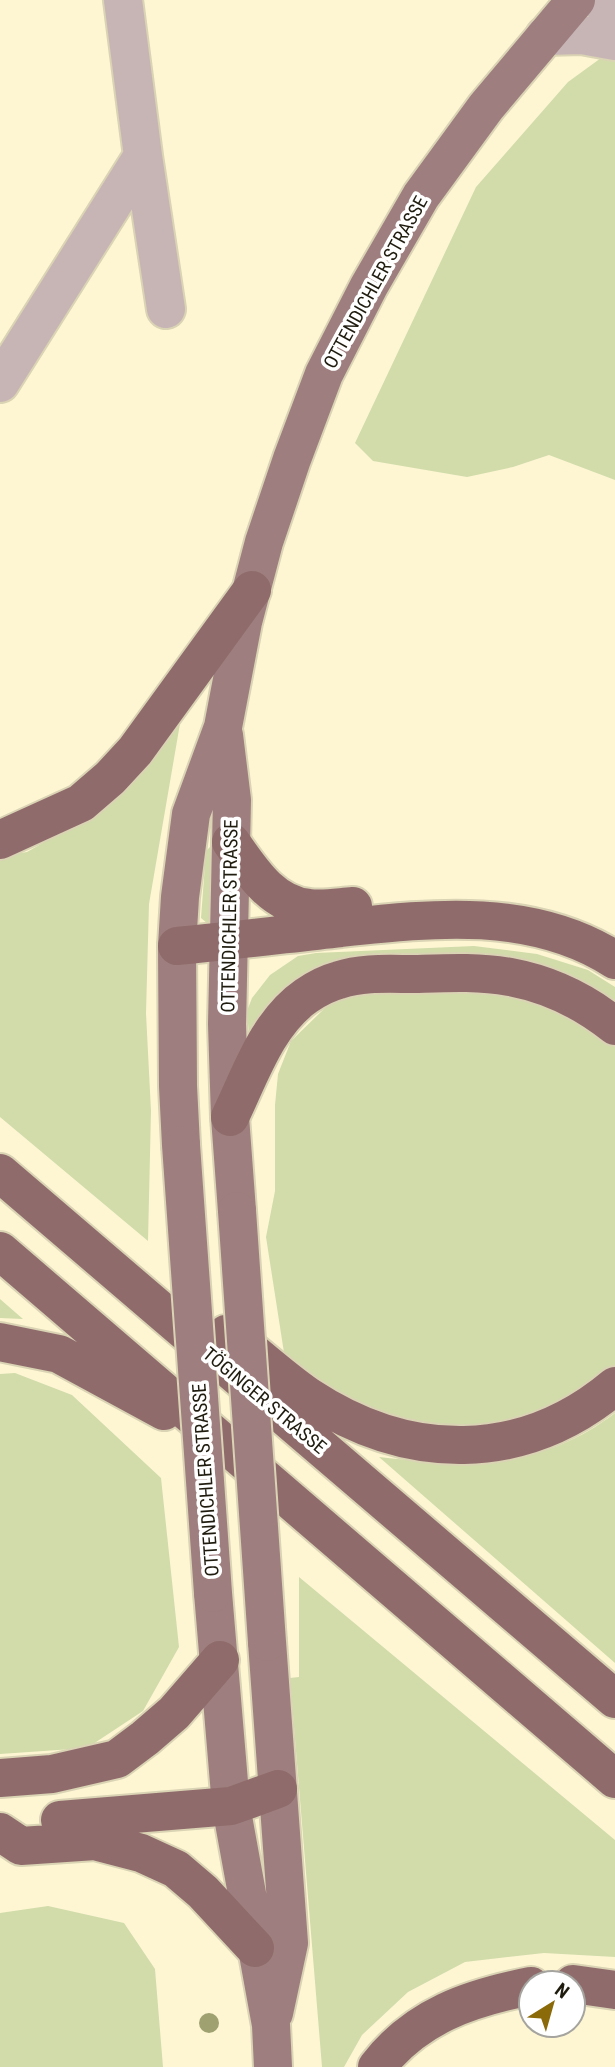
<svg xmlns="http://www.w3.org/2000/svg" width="615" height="2067" viewBox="0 0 615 2067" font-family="'Roboto Condensed',sans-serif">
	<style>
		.green { fill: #d1dcaa }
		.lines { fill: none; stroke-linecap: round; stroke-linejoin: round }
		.minor-casing { stroke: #dad3b4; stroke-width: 42 }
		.major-casing { stroke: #dad3b4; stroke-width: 42 }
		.highway-casing { stroke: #dad3b4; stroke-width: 42 }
		.minor { stroke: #c7b5b5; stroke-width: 38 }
		.major { stroke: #9e7e7e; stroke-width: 38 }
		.highway { stroke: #8f6b6b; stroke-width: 38 }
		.major-bridge-casing { stroke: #dad3b4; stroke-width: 42; stroke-linecap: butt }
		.major-bridge { stroke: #9e7e7e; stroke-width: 38 }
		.tree { fill: #9fa171 }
		.labels { text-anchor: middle; stroke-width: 7; stroke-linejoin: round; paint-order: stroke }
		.street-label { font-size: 19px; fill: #1f1c0f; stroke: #fff }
	</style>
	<rect width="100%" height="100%" fill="#fef6d3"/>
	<!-- green -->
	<path class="green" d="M615,56V480L549,455L513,467L467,477L373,461L355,443L476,187L568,82L601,58Z
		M182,712L149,904L146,1013L151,1111L148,1241L0,1117V856L27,852L99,811L152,761Z
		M212,845L213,918L207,923L201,918L206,851Z
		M474,946L537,954L588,970L615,987V1003L355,962L251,1060L247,1011L252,998L270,975L298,956L316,953Z
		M471,991L511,994L554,1004L615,1038V1371L555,1414L454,1433L356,1407L285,1359L266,1237L275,1191V1105L278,1074L291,1041L326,1007L358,993Z
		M0,1299L23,1319L0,1318Z
		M15,1373L72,1395L161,1478L179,1647L143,1711L87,1748L0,1754V1374Z
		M615,1413V1663L379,1457C469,1467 540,1470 615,1413Z
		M299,1577L615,1840V1957L544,1953L465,1962L408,1992L362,2035L344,2067H322L290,1678L299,1677Z
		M48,1906L124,1923L155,1969L163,2067H0V1913Z"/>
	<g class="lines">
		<!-- minor casing -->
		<g class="minor-casing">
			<path id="minor" d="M599,0L615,16
				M545,36L582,35L615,41
				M143,156L166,309
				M0,383L143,156L123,0"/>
		</g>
		<!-- major casing -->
		<g class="major-casing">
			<path id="major" d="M224,735L232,800L227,1024L230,1117L237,1211
				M181,1145L178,1086L177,946L180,897L191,814L223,727L243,622L264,542L292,459L324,374L369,286L421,196L486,107L576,0
				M213,1593L231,1806L271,2025L273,2067
				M267,1642L289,1943L274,2013"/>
		</g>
		<!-- highway casing -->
		<g class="highway-casing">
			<path id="highway" d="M0,840L81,803L110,778L135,751L252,590
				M231,842C251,870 271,904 309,908C323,910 339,907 353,906
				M177,946C232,941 286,934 341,928C433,918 533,907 615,960
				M230,1117C250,1076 267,1023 306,996C316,989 328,983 339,980C363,972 389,974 414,974C445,973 478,971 510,977C548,984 585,1002 615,1026
				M0,1173L615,1699
				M0,1251L615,1779
				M226,1334L233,1336C258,1356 282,1378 308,1396C408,1462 522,1464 615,1386
				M0,1342L59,1354L164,1411
				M0,1778L52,1774L117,1759L145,1738L174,1713L220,1660
				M60,1820L231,1806L278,1789
				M0,1832L21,1846L95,1841L141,1853L176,1869L203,1892L255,1948
				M573,1984L615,1990
				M377,2067C416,2016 470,1998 531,1986"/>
		</g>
		<!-- minor -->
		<use href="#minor" class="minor"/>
		<!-- major -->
		<use href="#major" class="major"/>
		<!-- highway -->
		<use href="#highway" class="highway"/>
		<!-- major-bridge casing -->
		<g class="major-bridge-casing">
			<path id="major-bridge" d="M181,1145L213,1593
				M237,1211L267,1642"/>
		</g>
		<!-- major-bridge -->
		<use href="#major-bridge" class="major-bridge"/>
	</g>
	<!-- trees -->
	<circle class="tree" cx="209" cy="2023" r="10"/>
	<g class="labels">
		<!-- street labels -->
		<g class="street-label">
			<text transform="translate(375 282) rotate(-61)" y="7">OTTENDICHLER STRASSE</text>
			<text transform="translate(229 916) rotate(-89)" y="7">OTTENDICHLER STRASSE</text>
			<text transform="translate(265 1400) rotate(40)" y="7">TÖGINGER STRASSE</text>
			<text transform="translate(205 1480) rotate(-94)" y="7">OTTENDICHLER STRASSE</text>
		</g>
	</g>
	<!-- north arrow -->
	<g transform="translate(552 2004) rotate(37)"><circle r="33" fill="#ffffff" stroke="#a5a49f" stroke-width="2"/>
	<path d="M0-5L12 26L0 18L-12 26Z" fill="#8b6a0a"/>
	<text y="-10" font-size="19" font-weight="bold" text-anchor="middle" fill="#1f1c0f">N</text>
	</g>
</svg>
